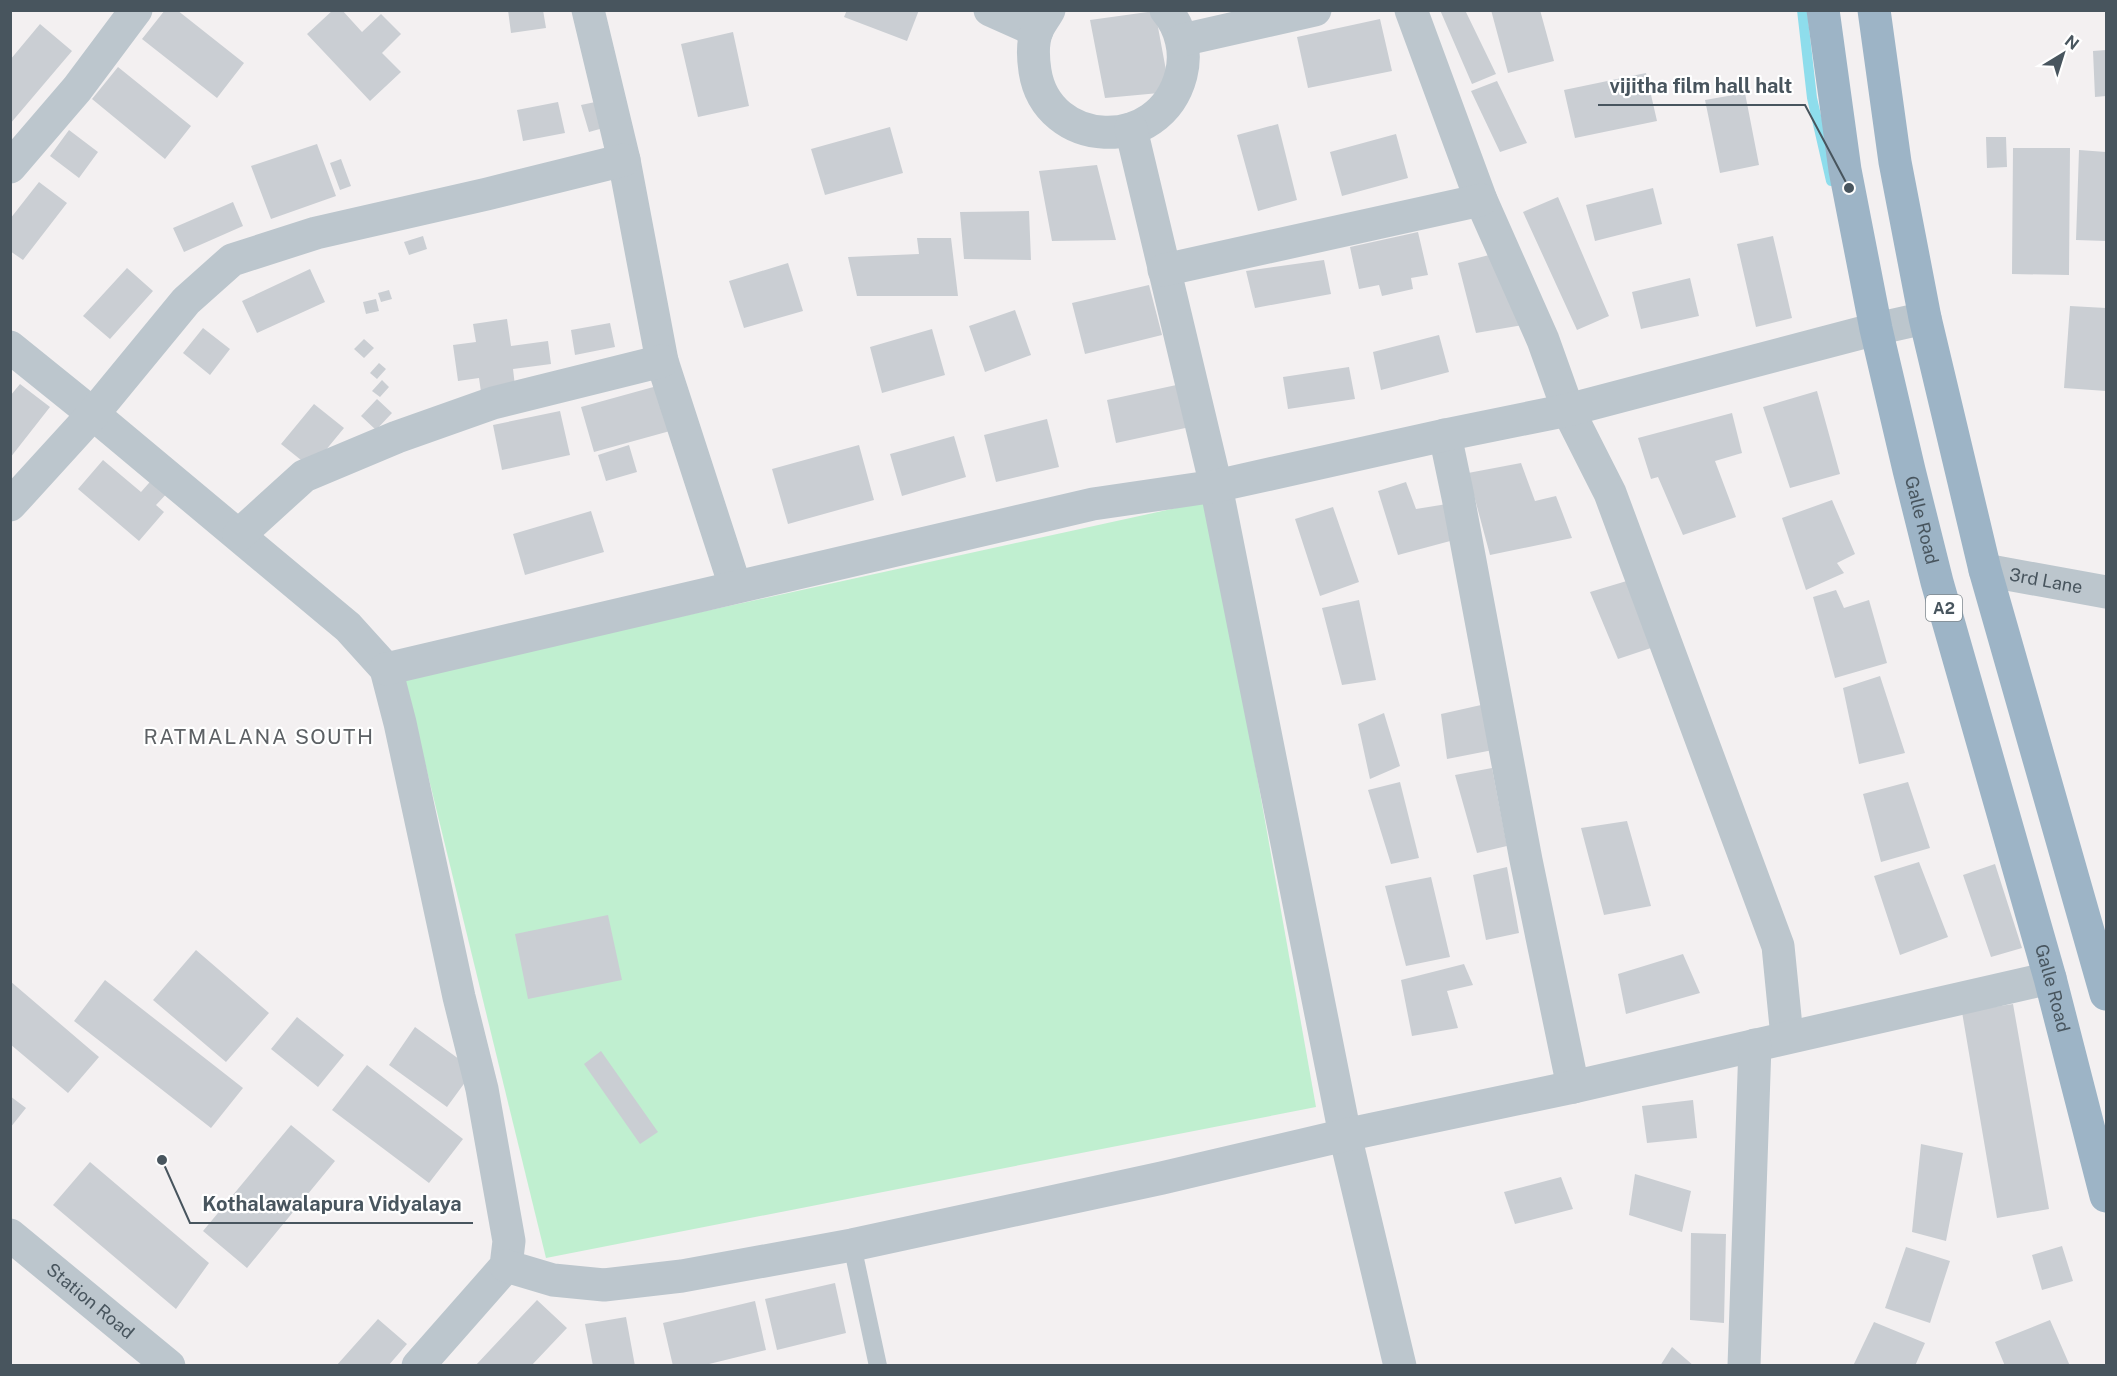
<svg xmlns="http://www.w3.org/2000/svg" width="2117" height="1376" viewBox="0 0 2117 1376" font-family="'Public Sans',sans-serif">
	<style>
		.pitch { fill: #c0efd0 }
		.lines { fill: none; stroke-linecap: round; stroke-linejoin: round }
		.stream { stroke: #8eddec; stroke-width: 10 }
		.building { fill: #caced3 }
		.service { stroke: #bcc6cd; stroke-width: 18 }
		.minor { stroke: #bcc6cd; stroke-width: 33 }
		.tertiary { stroke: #bcc6cd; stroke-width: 33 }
		.trunk { stroke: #9db4c6; stroke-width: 33 }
		.labels { text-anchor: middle; stroke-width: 4.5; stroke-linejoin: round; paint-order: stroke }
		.shield { fill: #fff; stroke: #7f888e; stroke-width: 1.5 }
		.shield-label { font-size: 16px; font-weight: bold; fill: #48555e }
		.street-label { font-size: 18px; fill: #48555e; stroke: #fff }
		.quarter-label { font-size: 21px; letter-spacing: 1.5px; fill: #5d6165; stroke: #fff }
		.leader { fill: none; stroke: #48555e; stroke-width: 2 }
		.callout-dot { fill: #48555e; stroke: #fff; stroke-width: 2 }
		.callout-label { font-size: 20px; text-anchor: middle; font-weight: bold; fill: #48555e; stroke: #fff; stroke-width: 4.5; stroke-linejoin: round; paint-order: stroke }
	</style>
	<rect width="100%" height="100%" fill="#f3f0f1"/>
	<!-- pitch -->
	<path class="pitch" d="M1208,501L1316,1107L546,1258L404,677Z"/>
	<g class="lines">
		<!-- stream -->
		<path class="stream" d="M1802,10L1812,98L1831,181"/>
	</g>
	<!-- building -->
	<path class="building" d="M165,10H177L244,63L217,98L142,39Z
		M333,10H342L362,32L381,14L401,34L382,53L401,72L370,101L307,34Z
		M508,10H543L546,28L511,33Z
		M847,10H919L907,41L844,17Z
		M1440,10H1465L1496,74L1472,84Z
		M1491,10H1540L1554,61L1508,73Z
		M1155,11L1170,92L1105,98L1090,20Z
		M1380,19L1392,71L1308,88L1297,37Z
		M40,24L72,51L10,124V60Z
		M733,32L749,106L698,117L681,44Z
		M2106,50V96L2095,97L2093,51Z
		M118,67L191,126L165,159L92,99Z
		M1646,73L1657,121L1575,138L1564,90Z
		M1497,81L1527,143L1500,152L1471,91Z
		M1745,93L1759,165L1720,173L1705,100Z
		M600,101L607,127L589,132L581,105Z
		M558,102L565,133L523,141L517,110Z
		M1278,124L1297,200L1258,211L1237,135Z
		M890,127L903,173L825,195L811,149Z
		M69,130L98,152L79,178L50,156Z
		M1396,134L1408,178L1342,196L1330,152Z
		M1986,137H2006L2007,167L1987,168Z
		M317,144L336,196L271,219L251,166Z
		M2013,148H2070L2069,275L2012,274Z
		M2079,150L2106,152V241L2076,240Z
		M341,159L351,186L340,190L330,163Z
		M1097,165L1116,240L1052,241L1039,171Z
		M39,182L67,203L23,260L10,251V219Z
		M1653,188L1662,224L1595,241L1586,205Z
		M1558,197L1609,316L1577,330L1523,212Z
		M233,202L243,226L184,252L173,228Z
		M1029,211L1031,260L964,259L960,212Z
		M1418,232L1428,275L1411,278L1413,289L1382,296L1379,285L1359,289L1350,247Z
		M423,236L427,249L409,255L404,242Z
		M1773,236L1792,318L1756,327L1737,244Z
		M917,238H951L958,296H857L848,257L919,254Z
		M1497,253L1523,325L1476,333L1458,263Z
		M1324,260L1331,294L1255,308L1246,271Z
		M788,263L803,311L744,328L729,281Z
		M127,268L153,291L110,339L83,316Z
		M310,269L325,302L257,333L242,301Z
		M1690,278L1699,316L1641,329L1632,292Z
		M1149,285L1162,335L1085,354L1072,303Z
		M389,290L392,299L381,302L378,293Z
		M376,299L379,311L366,314L363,302Z
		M2070,306L2106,308V391L2064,388Z
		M1015,310L1031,355L985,372L969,326Z
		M507,319L511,346L548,341L551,364L513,369L515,386L481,392L479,378L458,381L453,345L476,342L473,324Z
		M610,323L615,347L575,355L571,330Z
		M203,328L230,349L210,375L183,353Z
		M932,329L945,375L882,393L870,347Z
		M1439,335L1449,372L1381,390L1373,352Z
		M364,339L374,348L364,358L354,349Z
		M379,363L386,369L377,379L370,373Z
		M1349,367L1355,399L1288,409L1283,377Z
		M382,380L389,387L380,397L372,391Z
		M20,384L50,407L10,458V396Z
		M1181,384L1190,427L1116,443L1107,400Z
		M657,386L670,431L594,452L581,407Z
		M1817,391L1840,474L1790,488L1763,407Z
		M377,399L392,413L376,430L361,416Z
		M314,404L344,428L311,468L281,444Z
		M560,411L570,455L502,470L493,425Z
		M1732,413L1742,453L1715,461L1736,517L1683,535L1658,477L1651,479L1638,438Z
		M1047,419L1059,467L996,482L984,435Z
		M954,436L966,477L902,496L890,454Z
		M629,445L637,472L606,481L598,455Z
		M859,445L874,500L788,524L772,469Z
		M103,460L141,492L156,475L172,488L156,505L164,512L139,541L78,489Z
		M1521,463L1535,501L1556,496L1572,538L1490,555L1468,473Z
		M1406,482L1416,509L1447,504L1454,540L1398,555L1378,491Z
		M1832,500L1855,554L1837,563L1844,573L1806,590L1782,518Z
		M1333,507L1359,582L1320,596L1295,519Z
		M591,511L604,552L525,575L513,534Z
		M1630,580L1657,646L1618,659L1590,592Z
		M1836,590L1844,608L1869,600L1887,663L1835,678L1813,597Z
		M1359,600L1376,680L1342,685L1322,608Z
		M1880,676L1905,753L1859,764L1843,688Z
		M1490,703L1498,749L1447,759L1441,714Z
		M1384,713L1400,766L1370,779L1358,724Z
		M1492,768L1507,846L1477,853L1455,775Z
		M1400,782L1419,858L1391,864L1368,790Z
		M1908,782L1930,848L1881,862L1863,794Z
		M1627,821L1651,906L1604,915L1581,828Z
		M1919,862L1948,937L1900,955L1874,876Z
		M1995,864L2022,948L1991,957L1963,875Z
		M1507,867L1519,933L1486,940L1473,875Z
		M1431,877L1450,957L1406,966L1385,886Z
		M608,915L622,980L528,999L515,934Z
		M196,950L269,1013L226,1062L153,1000Z
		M1683,954L1700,993L1626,1014L1618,974Z
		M1464,964L1473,985L1447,991L1458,1028L1412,1036L1401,980Z
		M105,980L243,1088L211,1128L74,1021Z
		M10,981L99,1057L68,1093L10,1044Z
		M2013,1004L2049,1209L1997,1218L1962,1012Z
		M297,1017L344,1055L318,1087L271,1049Z
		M415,1027L474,1070L447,1107L389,1065Z
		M601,1051L658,1132L640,1144L584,1064Z
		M367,1065L463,1139L429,1183L332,1110Z
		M10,1096L26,1108L10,1128Z
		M1693,1100L1697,1138L1647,1143L1642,1106Z
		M291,1125L335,1161L247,1268L203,1231Z
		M1921,1144L1963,1153L1946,1241L1912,1232Z
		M90,1162L209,1263L176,1309L53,1205Z
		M1635,1174L1691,1191L1682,1232L1629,1215Z
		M1561,1177L1573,1209L1515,1224L1504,1192Z
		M1691,1233L1726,1234L1724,1323L1690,1320Z
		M2062,1246L2073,1281L2042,1290L2032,1255Z
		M1906,1247L1950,1261L1930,1323L1885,1308Z
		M835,1283L846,1333L777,1350L765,1299Z
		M537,1300L567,1328L531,1366H475Z
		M755,1301L766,1350L701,1366H673L663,1323Z
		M626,1317L635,1366H593L585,1324Z
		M378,1319L407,1344L388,1366H336Z
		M2050,1320L2070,1366H2005L1995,1342Z
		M1874,1322L1925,1343L1915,1366H1853Z
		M1672,1347L1694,1366H1660Z"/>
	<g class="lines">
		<!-- service -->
		<path class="service" d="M852,1245L878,1366"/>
		<!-- minor -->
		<g class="minor">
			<path d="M588,10L624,160L662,361L735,586"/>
			<path d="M990,10L1037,31"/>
			<path d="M1049,10C1045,17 1040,24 1037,30C1032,43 1033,58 1035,71C1047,149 1160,155 1181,75C1187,52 1181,28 1166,10"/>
			<path d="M1411,10L1481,200L1543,340L1568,410L1610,493L1778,946L1787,1037"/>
			<path d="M1182,40L1315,10"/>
			<path d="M1131,129L1216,486L1345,1135L1400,1366"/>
			<path d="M10,167L77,89L136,10"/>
			<path d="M1164,270L1481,200"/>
			<path d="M10,347L93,414L348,627L386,669L400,723L459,997L482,1089L509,1241L506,1266L418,1366"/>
			<path d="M1445,435L1458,497L1526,860L1573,1087"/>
			<path d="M10,505L93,414L186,301L232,260L316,233L487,194L624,160"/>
			<path d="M239,535L304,476L397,437L493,403L662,361"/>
			<path id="s1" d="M1985,570L2106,592"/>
			<path d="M386,669L1093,504L1216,486L1445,435L1568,410L1876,329L1925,318"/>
			<path d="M506,1266L553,1280L604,1285L682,1276L852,1245L1162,1178L1345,1135L1573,1087L2050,978"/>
			<path d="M1744,1366L1755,1045"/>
		</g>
		<!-- tertiary -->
		<path class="tertiary" id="s2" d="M10,1235L169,1366"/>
		<!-- trunk -->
		<g class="trunk">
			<path id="s3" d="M1823,10L1845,170L1876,329L1909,470L1937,582L2050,978L2106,1196"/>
			<path d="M1874,10L1895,162L1925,318L1985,570L2106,994"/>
		</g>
	</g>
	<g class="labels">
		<!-- shield labels -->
		<rect class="shield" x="1926" y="595" width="36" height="26" rx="4.5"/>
		<g class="shield-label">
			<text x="1944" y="614">A2</text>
		</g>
		<!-- street labels -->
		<g class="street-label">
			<text dy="6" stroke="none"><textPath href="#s3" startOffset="520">Galle Road</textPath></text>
			<text dy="6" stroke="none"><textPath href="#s1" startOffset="62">3rd Lane</textPath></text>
			<text dy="6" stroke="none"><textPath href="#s3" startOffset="1006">Galle Road</textPath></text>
			<text dy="6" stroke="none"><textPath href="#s2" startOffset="104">Station Road</textPath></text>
		</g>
		<!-- quarter labels -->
		<g class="quarter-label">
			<text x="259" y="744">RATMALANA SOUTH</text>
		</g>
	</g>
	<!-- callouts -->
	<path class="leader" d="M1849 188L1805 105H1598M162 1160L190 1223H473"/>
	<g class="callout-dot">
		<circle cx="1849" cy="188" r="6"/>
		<circle cx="162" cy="1160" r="6"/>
	</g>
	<g class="callout-label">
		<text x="1701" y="93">vijitha film hall halt</text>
		<text x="332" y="1211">Kothalawalapura Vidyalaya</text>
	</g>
	<!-- border -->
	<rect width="2117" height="1376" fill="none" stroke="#48555e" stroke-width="24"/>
	<!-- north arrow -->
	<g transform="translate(2063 54) rotate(38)" stroke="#ffffff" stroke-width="4.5" paint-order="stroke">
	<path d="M0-4.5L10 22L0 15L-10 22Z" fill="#48555e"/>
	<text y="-9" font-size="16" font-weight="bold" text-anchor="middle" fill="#48555e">N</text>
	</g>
</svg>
